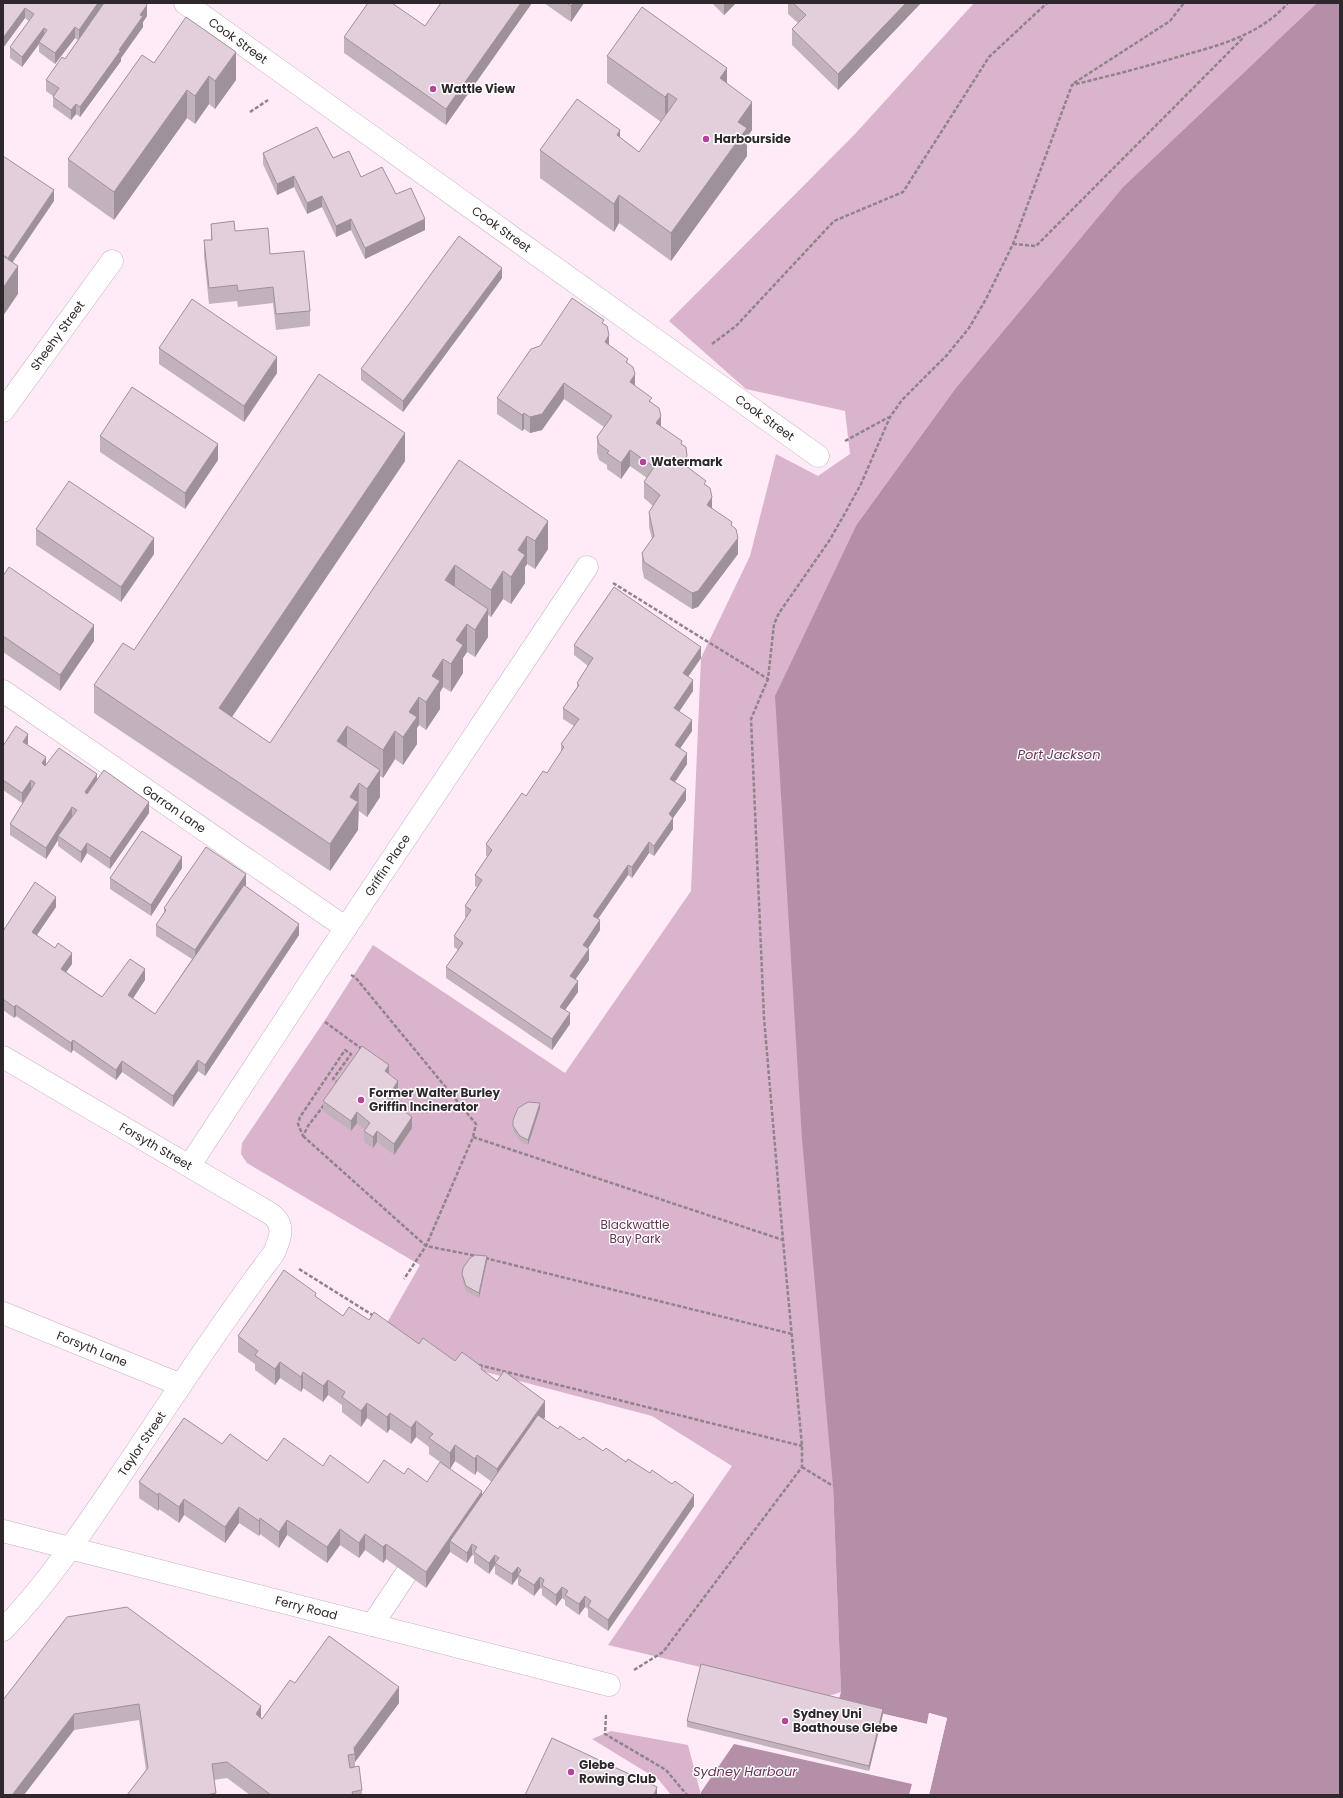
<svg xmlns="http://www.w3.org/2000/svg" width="1343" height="1798" viewBox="0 0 1343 1798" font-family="Poppins,sans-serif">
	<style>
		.green { fill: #d9b4cc }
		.water { fill: #b58fa8 }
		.pier { fill: #feebf7 }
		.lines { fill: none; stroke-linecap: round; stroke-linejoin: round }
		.minor-casing { stroke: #c4b2be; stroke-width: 23 }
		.path { stroke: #90838b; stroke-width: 2.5; stroke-dasharray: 4 2; stroke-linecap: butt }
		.minor { stroke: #fff; stroke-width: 22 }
		.wall { fill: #c2b2bc }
		.shaded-wall { fill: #9e9199 }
		.building { fill: #e2cfdb; stroke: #9e9199 }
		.poi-dot { fill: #b8439a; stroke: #fff; stroke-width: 1.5 }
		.labels { text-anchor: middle; stroke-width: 3; stroke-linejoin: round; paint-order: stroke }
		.street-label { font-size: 12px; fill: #2e272c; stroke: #fff }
		.poi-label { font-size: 12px; font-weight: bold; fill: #2e272c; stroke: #fff; text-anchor: start }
		.park-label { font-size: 12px; fill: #663357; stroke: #fff }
		.water-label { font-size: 13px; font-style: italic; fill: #673458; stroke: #fff }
	</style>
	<rect width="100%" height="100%" fill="#feebf7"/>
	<!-- green -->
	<path class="green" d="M974,3H1317L1123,187L955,389L857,524L833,1486L841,1692L826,1697L608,1645L732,1466L652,1416L429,1357L384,1328L420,1265L247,1163L241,1154L242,1143L327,1017L373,945L565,1073L691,891L701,658L750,556L776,454L818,476L850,454L845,411L746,389L669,321L855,134Z
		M611,1731L688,1745L701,1795H671L659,1780L592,1739Z"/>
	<!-- water -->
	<path class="water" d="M1317,3H1340V1795H929L947,1718L929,1713L927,1724L838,1703L841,1692L833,1486L802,1139L775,696L857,524L955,389L1123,187Z
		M734,1744L912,1784L909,1795H701V1792Z"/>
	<!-- pier -->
	<path class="pier" d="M929,1713L947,1718L929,1795H927L945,1719L931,1716L929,1725L927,1726L882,1716L883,1714L927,1724Z"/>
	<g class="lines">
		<!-- minor casing -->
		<g class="minor-casing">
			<g id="minor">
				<path id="s1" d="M185,3L818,456"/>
				<path id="s2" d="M3,411L112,261"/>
				<path id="s3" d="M3,691L346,928"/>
				<path id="s4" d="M3,1057L271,1214C286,1225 280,1239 274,1253C221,1323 173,1397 124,1470C86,1526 50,1581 3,1630"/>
				<path id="s5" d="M190,1165L325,959L587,567"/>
				<path id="s6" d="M3,1313L181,1385"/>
				<path id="s7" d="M3,1531L609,1685"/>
				<path d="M372,1625L406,1574"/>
			</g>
		</g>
		<!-- path -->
		<path class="path" d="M1074,83L1170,21L1184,3
			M250,112L268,100
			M1013,244L1036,246L1243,38
			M712,344L736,326L834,221L903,192L989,57L1047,3
			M845,441L889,417
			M613,583L768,679
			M351,975L355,977L476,1124L473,1137L426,1246L404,1279
			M325,1022L362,1049
			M324,1105L308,1126L303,1136L298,1124L300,1117L345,1050L351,1054L333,1079L338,1083
			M303,1136L426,1246L477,1256
			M473,1137L783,1240
			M485,1258L792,1334
			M299,1269L374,1316
			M479,1365L802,1446
			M802,1467L833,1486
			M634,1670L663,1652L802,1467V1446L783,1240L764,1018L751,719L768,679L774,624L779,613L829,541L844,515L861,484L890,417L902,400L947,355L969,328L986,299L1013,244L1072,85C1109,76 1145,67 1181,56C1220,45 1260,35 1288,3
			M606,1715L605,1734L666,1770L687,1795"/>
		<!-- minor -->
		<use href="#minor" class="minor"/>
	</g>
	<!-- wall -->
	<path class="wall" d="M3,3H145L147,16L143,22V27L121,58V61L80,117L76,114L71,120L53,107V96L46,91V80L65,59L78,40L75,38L55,64L39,52V44L22,67L10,58V47L29,21L25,18L3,48Z
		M441,3H532L446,125L344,53V37L425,26Z
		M544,3H584L571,22Z
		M712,3H736L724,15Z
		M788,3H921L838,90L792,45V29L798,23L788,14Z
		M607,56L727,84L752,130L747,137V156L671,261L619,223L614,232L540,178V150L620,137L639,152L661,122L607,83Z
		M154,63L236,80L215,109L209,104L195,124L187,118L114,220L68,187V159Z
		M263,153L333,158L361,177L396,194L425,230L365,259L351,230L336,237L322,207L307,214L294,187L277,195L263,164Z
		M211,224L235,231L270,254L310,311V326L276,330L273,303L238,307L237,301L209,304L204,256V240H211Z
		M502,278L403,412L361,380V369Z
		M604,324L609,345L628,363L635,386L652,403L661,427L682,445L687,467L706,486L712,508L732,527L738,554L698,607L692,609L644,578L642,568V553L652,539L649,527V512L653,506L644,498V482L647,478L630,466L621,479L607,469V465L599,460L597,453V437L604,427L564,399L542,430L530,433L524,429L522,431L497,414V398Z
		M159,348L277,373L244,422L159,364Z
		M100,436L218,460L185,509L100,452Z
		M459,460L548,549L535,569L527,564L525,567V583L511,604L503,599L491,617L488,615V637L475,657L467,652L463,658V673L451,692L443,687L440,692V709L426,730L419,725L417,728V744L403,765L395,759L383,778L380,776V797L367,817L359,811L358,830L330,871L94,713V685L134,650L405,461L232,717L270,743Z
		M36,529L154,554L121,602L36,545Z
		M3,576L94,641L60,691L3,652Z
		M574,645L701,658L688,677L693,691L679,712L692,731L680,748L687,764L675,782L686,800L673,818V829L654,856L649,853L632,878L628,875L598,919L600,930L588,948L589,960L575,980L578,992L565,1010L570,1024L552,1050L446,978V967L458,950L454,947V936L466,918L465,917V906L477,887L475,886V875L487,857L486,855V844L526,796L547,773L561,753V744L574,726L563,719V708L577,689V683L588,666L574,655Z
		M28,745L46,765L97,779L149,813L110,869L87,853L81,863L58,846V840L46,859L10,835V824L28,794L22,803L3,790V746Z
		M182,868L151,916L110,889V878Z
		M246,885L245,886L299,935L205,1076L198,1071L173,1107L122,1072L116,1080L73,1050L71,1053L16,1016L14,1018L3,1010V921L4,929L56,907L37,935L72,964L66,972L102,997L145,980L133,998L155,1014L192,959L156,936V925L164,913V908Z
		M389,1074L398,1092L392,1102L412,1128L394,1155L377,1142L373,1148L364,1142V1131L365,1130L357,1123L351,1131L323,1111V1101Z
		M540,1108L528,1145L520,1141L513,1131V1120Z
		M487,1261L479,1298L466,1291L462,1279V1274Z
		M316,1297L343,1316L369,1320L455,1361L482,1370L545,1417L544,1419L558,1429L580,1440L626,1462L694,1506L608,1631L588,1617V1609L585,1607L579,1615L565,1605V1600L562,1598L556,1606L542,1595V1589L540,1588L534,1596L518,1585V1577L512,1585L495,1574V1565L489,1574L474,1563V1556L472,1555L467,1563L450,1552L426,1588L386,1559L383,1563L365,1550L359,1558L340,1545L327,1563L287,1535L279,1548L260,1534L259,1536L239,1523L225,1543L184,1515L179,1523L159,1509L158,1511L139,1498V1482L222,1444L267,1461L323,1466L368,1483L404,1474L427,1482L482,1497L492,1482L477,1471L475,1475L455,1461L450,1469L429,1454V1447L416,1437L411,1444L390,1429L387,1433L367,1418L361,1427L342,1412V1405L328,1395L323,1402L303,1388L301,1392L280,1378L275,1385L255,1370V1364L238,1352V1336Z
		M67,1617L262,1719L295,1683L399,1703L355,1762V1767L362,1790V1795H250L227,1778L214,1780L216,1795H127L146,1770L139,1720L74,1730Z
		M883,1714L869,1771L687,1727V1721Z"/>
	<!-- shaded-wall -->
	<path class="shaded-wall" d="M98,3H106L79,41V30Z
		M521,3H532L446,125V109Z
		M573,3H584L571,22V6Z
		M724,3H736L724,15Z
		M906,3H921L838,90V74Z
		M147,5V16L143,22V27L121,58V61L80,117V107L119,50L140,15Z
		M25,8V18L3,48V38Z
		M75,27V38L55,64V53Z
		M44,28V38L39,42V44L22,67V57Z
		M236,52V80L215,109V81Z
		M727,68V95L720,78Z
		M209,76V104L195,124V96Z
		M187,90V118L114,220V192Z
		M668,93V120L665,125V97Z
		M752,102V130L747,137V156L671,261V233L738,122Z
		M76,104V114L71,120V110Z
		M620,130V157L617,135Z
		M294,176V187L277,195V184Z
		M54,190V201L8,269V258Z
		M619,195V223L614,232V204Z
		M322,196V207L307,214V203Z
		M351,219V230L336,237V226Z
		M425,219V230L365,259V248Z
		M18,266V294L3,316V288Z
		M502,268V278L403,412V401Z
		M609,335V351L605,342Z
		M277,357V373L244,422V406Z
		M635,374V389L630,382Z
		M564,383V399L542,430L530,433V417Z
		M524,413V429L522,431V415Z
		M661,416V432L656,423Z
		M405,433V461L219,736V708Z
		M218,444V460L185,509V493Z
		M630,450V466L621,479V463Z
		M687,456V471L682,463Z
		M712,497V513L707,505Z
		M548,521V549L535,569V541Z
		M527,536V564L525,567V583L511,604V577L518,550Z
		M154,538V554L121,602V587Z
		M738,538V554L698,607L692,609V593Z
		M455,565V593L445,580Z
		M503,571V599L491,617V590Z
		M488,609V637L475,657V630Z
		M467,624V652L463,658V673L451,692V664L456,640Z
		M94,625V641L60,691V675Z
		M701,647V658L683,684V673Z
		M443,659V687L440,692V709L426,730V702L432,676Z
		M693,680V691L674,719V708Z
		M419,697V725L417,728V744L403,765V737L409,712Z
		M692,720V731L675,756V745Z
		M347,726V754L337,741Z
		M395,731V759L383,778V750Z
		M28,734V745L23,742Z
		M687,753V764L670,789V779Z
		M46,757V768L42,763Z
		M380,770V797L367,817V789Z
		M97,774V785L85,803V792Z
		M31,780V790L22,803V793Z
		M359,783L358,830L330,871V844L350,797Z
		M686,789V800L673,818V829L654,856V846L669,814Z
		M149,802V813L110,869V858Z
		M72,807V818L58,836V840L46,859V848Z
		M649,842V853L632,878V867Z
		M87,843V853L81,863V852Z
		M182,857V868L151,916V905Z
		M628,865V875L593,926V916Z
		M246,874V885L195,961V950Z
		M56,897V907L32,942V932Z
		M600,920V930L583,956V945Z
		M4,922V933L3,934V923Z
		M299,924V935L205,1076V1065Z
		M589,949V960L570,987V976Z
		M72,953V964L61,979V969Z
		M145,969V980L128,1006V995Z
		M578,981V992L560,1017V1007Z
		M16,1005V1016L14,1018V1007Z
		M570,1013V1024L552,1050V1039Z
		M73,1040V1050L71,1053V1043Z
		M198,1060V1071L173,1107V1096Z
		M122,1061V1072L116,1080V1070Z
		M389,1065V1076L385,1071Z
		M398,1081V1092L387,1109V1098Z
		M540,1103V1108L528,1145V1140Z
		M357,1112V1123L351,1131V1121Z
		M412,1117V1128L394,1155V1144Z
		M377,1131V1142L373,1148V1137Z
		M487,1256V1261L479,1298V1293Z
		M280,1362V1378L275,1385V1369Z
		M303,1372V1388L301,1392V1377Z
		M328,1380V1395L323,1402V1386Z
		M545,1401V1417L497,1485V1469Z
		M367,1403V1418L361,1427V1411Z
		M390,1413V1429L387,1433V1417Z
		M416,1421V1437L411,1444V1428Z
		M455,1445V1461L450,1469V1453Z
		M477,1455V1471L475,1475V1459Z
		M482,1491V1507L450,1541V1552L426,1588V1572Z
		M159,1493V1509L158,1511V1495Z
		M694,1495V1506L608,1631V1620Z
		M184,1499V1515L179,1523V1507Z
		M239,1507V1523L225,1543V1527Z
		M260,1518V1534L259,1536V1521Z
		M287,1520V1535L279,1548V1532Z
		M340,1529V1545L327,1563V1547Z
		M365,1534V1550L359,1558V1543Z
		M386,1544V1559L383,1563V1547Z
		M472,1544V1555L467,1563V1553Z
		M495,1555V1565L489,1574V1563Z
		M518,1567V1577L512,1585V1574Z
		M540,1577V1588L534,1596V1585Z
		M562,1587V1598L556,1606V1595Z
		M585,1596V1607L579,1615V1604Z
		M399,1687V1703L355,1762V1754L354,1748Z
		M261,1706V1722L256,1714Z
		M883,1709V1714L869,1771V1766Z
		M74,1714V1730L24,1795H12Z
		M657,1787V1795H654Z"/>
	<!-- building -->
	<path class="building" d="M4,3H98L79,30L75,27L55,53L39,42L47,30L44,28L22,57L10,47L34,14L25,8L3,38V5Z
		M104,3H145L147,5L140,15L143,16L119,50H121L80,107L76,104L71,110L53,97L59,88L46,80L62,57L65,59Z
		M368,3H392L425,26L441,3H521L446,109L344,37Z
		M567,3H573L571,6Z
		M793,3H906L838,74L792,29L806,15Z
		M642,7L727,68L720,78L752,102L738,122L747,128L671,233L619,195L614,204L540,150L577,99L620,130L617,135L639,152L677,99L668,93L665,97L607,56Z
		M186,17L236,52L215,81L209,76L195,96L187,90L114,192L68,159L142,55L154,63Z
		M317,127L333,158L349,151L361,177L382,167L396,194L411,188L425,219L365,248L351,219L336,226L322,196L307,203L294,176L277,184L263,153Z
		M3,156L54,190L8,258L3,255Z
		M234,221L235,231L268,228L270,254L304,251L310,311L276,314L273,287L238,291L237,285L209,288L204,240H212L211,224Z
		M459,236L502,268L403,401L361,369Z
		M3,256L18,266L3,288Z
		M572,298L604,320L602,323L607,326L609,335L605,342L628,359L626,362L633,367L635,374L630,382L652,398L649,401L659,408L661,416L656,423L682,441L681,444L686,447L687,456L682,463L706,481L704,484L710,488L712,497L707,505L732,522L731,525L736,529L738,538L698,591L692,593L644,562L642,553L654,536L649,512L660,495L644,482L654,467L630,450L621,463L607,453L609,451L599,444L597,437L612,416L564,383L542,414L530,417L524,413L522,415L497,398L531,349L540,346Z
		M192,299L277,357L244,406L159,348Z
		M319,374L405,433L219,708L270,743L459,460L548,521L535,541L527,536L518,550L525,555L511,577L503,571L491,590L455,565L445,580L488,609L475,630L467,624L456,640L463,645L451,664L443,659L432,676L440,681L426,702L419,697L409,712L417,717L403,737L395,731L383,750L347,726L337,741L380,770L367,789L359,783L350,797L358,802L330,844L94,685L123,643L134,650Z
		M132,387L218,444L185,493L100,436Z
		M69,481L154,538L121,587L36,529Z
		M9,567L94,625L60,675L3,636V576Z
		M614,587L701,647L683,673L693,680L674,708L692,720L675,745L687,753L670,779L686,789L669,814L673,818L654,846L649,842L632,867L628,865L593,916L600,920L583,945L589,949L570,976L578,981L560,1007L570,1013L552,1039L446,967L463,943L454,936L471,910L465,906L482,880L475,875L492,850L486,844L522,793L526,796L543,771L547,773L564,747L561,744L579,719L563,708L579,685L577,683L593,658L574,645Z
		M16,726L28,734L23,742L46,757L42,763L45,766L59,748L97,774L85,792L87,794L104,770L149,802L110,858L87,843L81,852L58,836L77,810L72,807L46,848L10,824L35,783L31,780L22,793L3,780V746Z
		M142,831L182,857L151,905L110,878Z
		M206,847L246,874L195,950L156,925L166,910L164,908Z
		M35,882L56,897L32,932L55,948L58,943L72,953L61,969L102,997L130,959L145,969L128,995L155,1014L244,885L299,924L205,1065L198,1060L173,1096L122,1061L116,1070L73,1040L71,1043L16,1005L14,1007L3,999V931Z
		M362,1046L389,1065L385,1071L398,1081L387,1098L412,1117L394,1144L377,1131L373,1137L364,1131L370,1123L357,1112L351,1121L323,1101Z
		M528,1102L540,1103L528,1140L520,1136L513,1126V1120L518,1108Z
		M475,1255L487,1256L479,1293L466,1286L462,1274L463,1268L470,1258Z
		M284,1270L316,1293L315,1296L343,1316L349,1307L369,1320L374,1312L419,1344L423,1338L455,1361L462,1352L482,1367L481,1369L497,1381L504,1371L545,1401L497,1469L477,1455L475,1459L455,1445L450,1453L429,1438L433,1434L416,1421L411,1428L390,1413L387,1417L367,1403L361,1411L342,1397L345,1392L328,1380L323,1386L303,1372L301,1377L280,1362L275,1369L255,1355L258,1351L238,1336Z
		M538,1415L558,1429L560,1426L580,1440L583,1437L603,1451L606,1448L626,1462L628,1459L650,1473L652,1470L672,1484L675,1481L694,1495L608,1620L588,1606L591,1601L585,1596L579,1604L565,1595L568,1591L562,1587L556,1595L542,1585L544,1580L540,1577L534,1585L518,1575L521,1570L518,1567L512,1574L495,1563L499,1558L495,1555L489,1563L474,1552L477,1547L472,1544L467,1553L450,1541Z
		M184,1418L222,1444L230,1434L267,1461L284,1438L323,1466L330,1455L368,1483L384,1460L404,1474L408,1468L427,1482L440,1462L482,1491L426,1572L386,1544L383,1547L365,1534L359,1543L340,1529L327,1547L287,1520L279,1532L260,1518L259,1521L239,1507L225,1527L184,1499L179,1507L159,1493L158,1495L139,1482Z
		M127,1607L261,1706L256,1714L262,1719L290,1680L295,1683L329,1636L399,1687L354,1748L355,1754L348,1755L350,1768L359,1766L362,1790L352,1792L353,1795H271L227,1762L212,1764L216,1793L207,1795H127L148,1768L139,1704L74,1714L12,1795H3V1700L67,1617Z
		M701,1664L883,1709L869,1766L687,1721Z
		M552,1738L657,1787L654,1795H525Z"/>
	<!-- markers -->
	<g class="poi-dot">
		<circle cx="433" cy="89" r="4"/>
		<circle cx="706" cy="139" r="4"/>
		<circle cx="643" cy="462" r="4"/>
		<circle cx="361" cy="1100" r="4"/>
		<circle cx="785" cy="1721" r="4"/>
		<circle cx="571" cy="1772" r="4"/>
	</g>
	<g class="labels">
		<!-- street labels -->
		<g class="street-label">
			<text dy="4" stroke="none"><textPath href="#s1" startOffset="65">Cook Street</textPath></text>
			<text dy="4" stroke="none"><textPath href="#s1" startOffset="389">Cook Street</textPath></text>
			<text dy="4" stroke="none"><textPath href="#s2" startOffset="93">Sheehy Street</textPath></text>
			<text dy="4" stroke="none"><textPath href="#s1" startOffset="713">Cook Street</textPath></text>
			<text dy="4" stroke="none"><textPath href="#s3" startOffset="208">Garran Lane</textPath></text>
			<text dy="4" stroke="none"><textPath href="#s5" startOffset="359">Griffin Place</textPath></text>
			<text dy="4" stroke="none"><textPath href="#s4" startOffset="177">Forsyth Street</textPath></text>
			<text dy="4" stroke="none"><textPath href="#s6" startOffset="96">Forsyth Lane</textPath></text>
			<text transform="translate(142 1444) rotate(-56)" y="4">Taylor Street</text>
			<text dy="4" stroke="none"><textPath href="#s7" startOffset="313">Ferry Road</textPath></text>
		</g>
		<!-- poi labels -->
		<g class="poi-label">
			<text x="441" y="93">Wattle View</text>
			<text x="714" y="143">Harbourside</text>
			<text x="651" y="466">Watermark</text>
			<text x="369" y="1097">Former Walter Burley<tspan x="369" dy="14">Griffin Incinerator</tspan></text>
			<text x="793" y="1718">Sydney Uni<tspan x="793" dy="14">Boathouse Glebe</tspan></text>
			<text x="579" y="1769">Glebe<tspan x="579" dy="14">Rowing Club</tspan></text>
		</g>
		<!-- park labels -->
		<g class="park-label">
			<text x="635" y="1229">Blackwattle<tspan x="635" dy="14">Bay Park</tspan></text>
		</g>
		<!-- water labels -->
		<g class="water-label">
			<text x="1059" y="759">Port Jackson</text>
			<text x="745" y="1776">Sydney Harbour</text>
		</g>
	</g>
	<!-- border -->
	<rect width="1343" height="1798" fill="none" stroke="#2e272c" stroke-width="8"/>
</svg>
